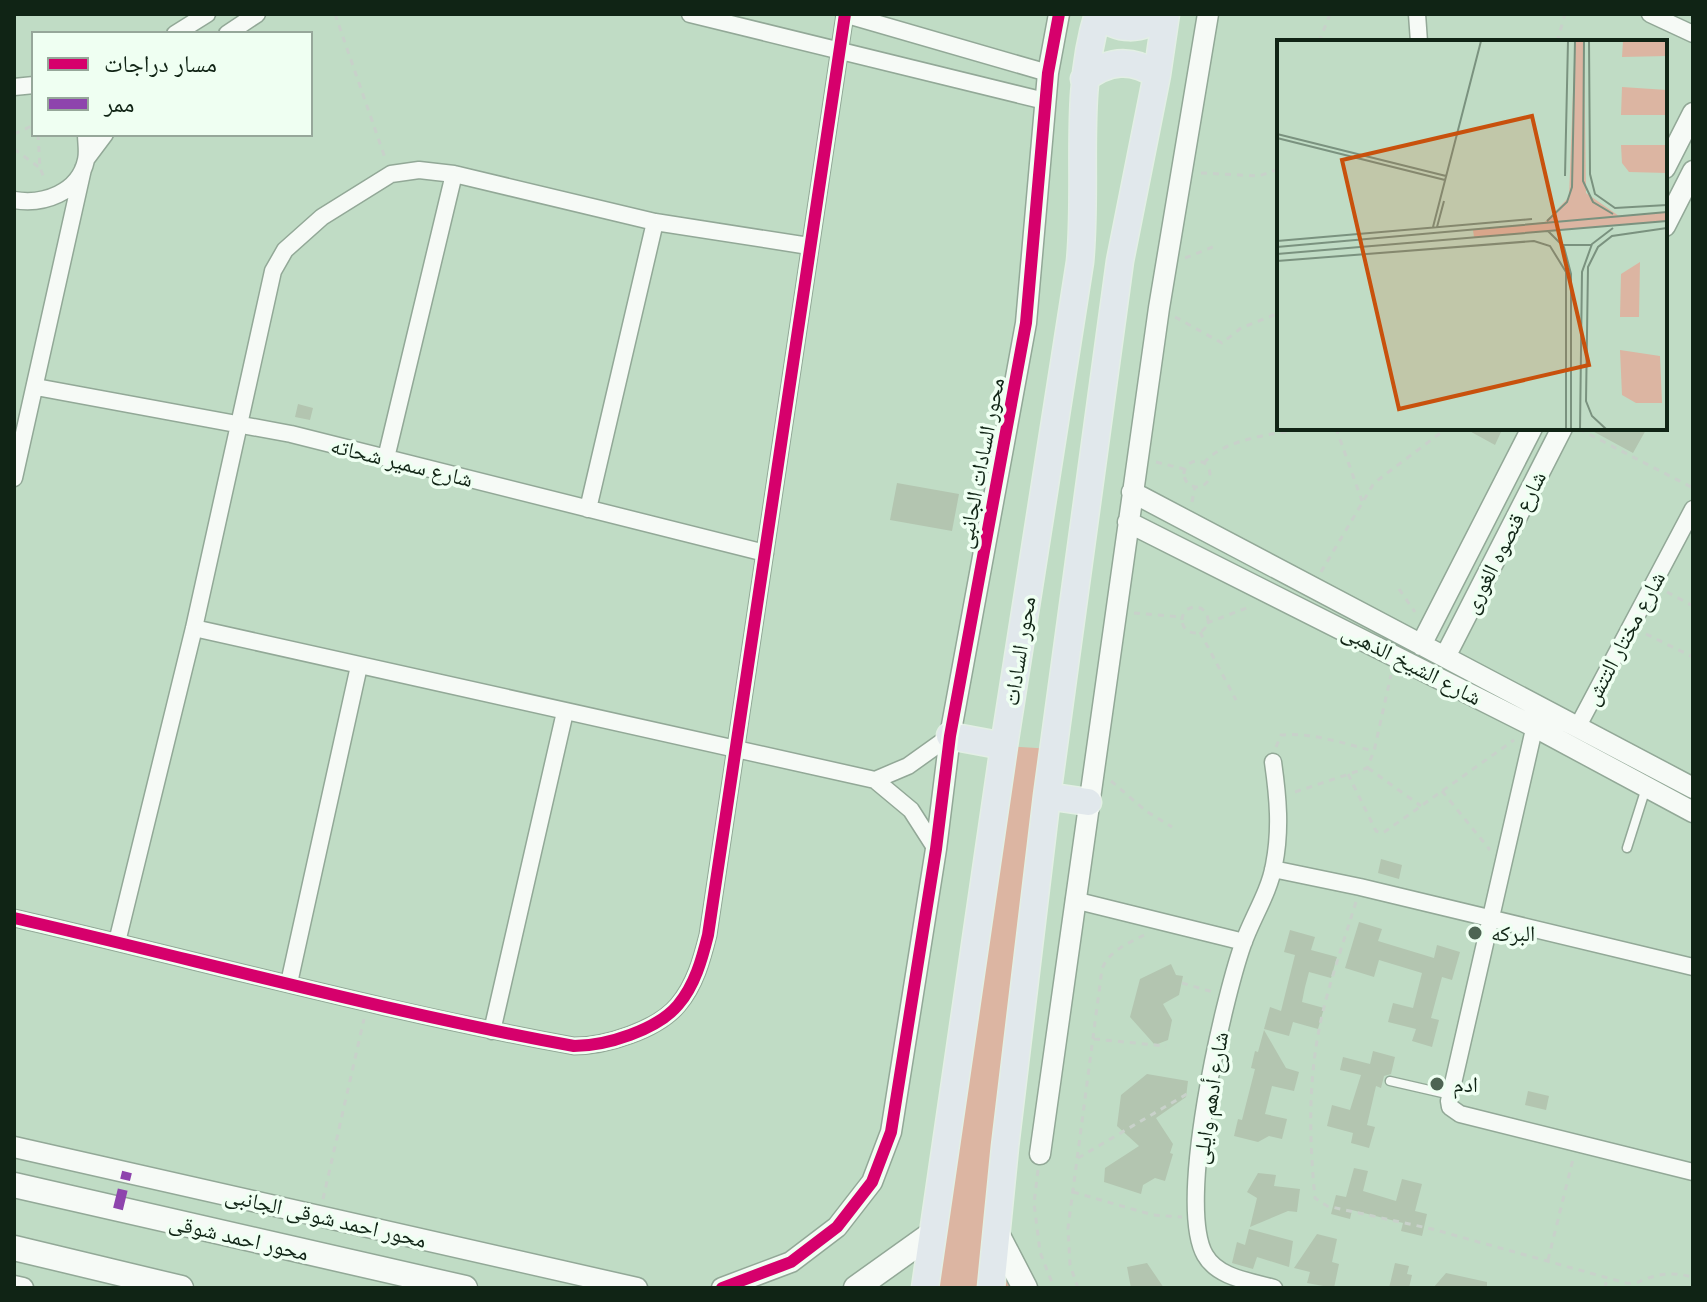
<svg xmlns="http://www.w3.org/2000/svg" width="1707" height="1302" viewBox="0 0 1707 1302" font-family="'Playfair Display','Noto Naskh Arabic',serif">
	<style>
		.green { fill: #dcb5a2 }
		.building { fill: #b3c5b0 }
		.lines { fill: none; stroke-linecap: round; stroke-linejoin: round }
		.service-casing { stroke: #92a897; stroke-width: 11 }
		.minor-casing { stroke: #92a897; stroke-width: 19 }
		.tertiary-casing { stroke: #92a897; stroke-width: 23 }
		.secondary-casing { stroke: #92a897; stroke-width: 27 }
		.primary-casing { stroke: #e3efe5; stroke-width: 29 }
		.path { stroke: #c8d1ca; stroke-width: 3; stroke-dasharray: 6 6; stroke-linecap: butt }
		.service { stroke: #f6faf6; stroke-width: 8 }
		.minor { stroke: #f6faf6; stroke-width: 16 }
		.tertiary { stroke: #f6faf6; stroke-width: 20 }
		.secondary { stroke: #f6faf6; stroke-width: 24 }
		.primary { stroke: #e1e8ec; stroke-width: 26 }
		.quiet { stroke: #8e44ad; stroke-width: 10; stroke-dasharray: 20 10; stroke-linecap: butt }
		.cycleway-casing { stroke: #effff2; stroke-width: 17 }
		.cycleway { stroke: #d6006c; stroke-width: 12 }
		.poi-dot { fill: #4e6453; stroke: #effff2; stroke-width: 3 }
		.labels { text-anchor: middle; stroke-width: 7; stroke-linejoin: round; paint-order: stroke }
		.street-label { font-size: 22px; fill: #102415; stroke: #effff2 }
		.poi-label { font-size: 22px; fill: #102415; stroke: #effff2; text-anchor: start }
		.inset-road { fill: none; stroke: #7a927f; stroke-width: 2 }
		.view { fill: #c8510d; fill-opacity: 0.15; stroke: #c8510d; stroke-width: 4 }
		.inset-edge { fill: none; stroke: #102415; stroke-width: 4 }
	</style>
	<rect width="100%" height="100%" fill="#c0dcc5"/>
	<!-- green -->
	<path class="green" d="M1004,746L1053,749L997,1234L1025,1288H926Z"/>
	<!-- building -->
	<path class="building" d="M298,404L313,408L310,420L295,417Z
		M1464,428H1493L1501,432L1495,445Z
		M1587,428H1647L1633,453Z
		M897,483L959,494L952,531L890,520Z
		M1381,859L1402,865L1399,879L1378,873Z
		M1359,922L1382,929L1378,941L1434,958L1437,945L1460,952L1452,980L1442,977L1431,1018L1439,1020L1432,1047L1412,1041L1416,1029L1388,1022L1393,1003L1413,1008L1422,973L1379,960L1374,977L1345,968Z
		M1290,930L1315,937L1311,950L1337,957L1331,978L1309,972L1305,987L1302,1002L1324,1008L1318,1029L1293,1022L1289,1036L1264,1029L1270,1007L1281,1011L1295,955L1284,952Z
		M1171,964L1176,975L1183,976L1179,995L1163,1004L1172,1020L1168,1040L1155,1045L1130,1017L1140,979Z
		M1264,1030L1286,1068L1299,1072L1294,1091L1272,1086L1265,1114L1287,1119L1282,1139L1269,1136L1258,1142L1234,1136L1238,1119L1242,1120L1255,1069L1251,1068L1255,1051L1258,1052Z
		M1373,1051L1395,1057L1391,1074L1384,1076L1381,1088L1376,1086L1367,1125L1375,1127L1369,1148L1351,1143L1353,1133L1327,1126L1332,1105L1350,1110L1361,1075L1340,1070L1343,1057L1370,1064Z
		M1147,1074L1188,1081L1186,1097L1156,1118L1173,1144L1170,1153L1173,1154L1165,1181L1155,1178L1143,1185L1141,1194L1104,1182L1105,1168L1139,1146L1117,1126L1121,1095Z
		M1528,1091L1549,1096L1546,1110L1525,1105Z
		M1354,1168L1368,1171L1363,1191L1396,1201L1402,1179L1422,1184L1415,1211L1427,1214L1422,1236L1401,1231L1403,1223L1352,1210L1350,1219L1331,1214L1336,1195L1346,1197Z
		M1258,1173L1276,1175L1274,1186L1300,1189L1297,1212L1288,1211L1250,1227L1257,1198L1247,1192Z
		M1249,1229L1293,1241L1289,1267L1257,1257L1253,1269L1232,1263L1237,1242L1245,1245Z
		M1317,1234L1337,1239L1332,1262L1339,1264L1334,1288L1307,1283L1310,1272L1294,1268Z
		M1147,1263L1164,1288H1131L1127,1267Z
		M1395,1263L1409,1266L1407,1274L1412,1275L1409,1288H1389Z
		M1446,1273L1487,1282V1288H1433Z"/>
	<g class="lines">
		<!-- service casing -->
		<g class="service-casing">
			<path id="service" d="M1627,848L1646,788
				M1390,1081L1451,1095"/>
		</g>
		<!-- minor casing -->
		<g class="minor-casing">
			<path id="minor" d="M690,14L1045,101
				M844,14L1048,73
				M1417,14L1419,42
				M1650,14L1693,34
				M175,34L207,14
				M227,34L257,14
				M14,87L34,85
				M87,158L105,134
				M14,200C43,205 79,193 86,160C88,152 86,142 86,134
				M36,387L291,434L765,553
				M386,458L454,174
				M14,478L83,169
				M588,509L655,222
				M194,628L875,780L911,810L936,849
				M1537,716L1449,1101L1450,1107L1460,1114L1693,1172
				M1578,726L1693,509
				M1273,762C1278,797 1281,830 1274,865C1269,893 1252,918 1243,944C1223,1001 1176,1204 1205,1255C1218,1278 1250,1281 1274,1288
				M875,780L908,766L950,736
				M1273,869L1360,887L1693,967
				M1074,900L1244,942
				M14,918C201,961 386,1012 574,1046C606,1046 657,1030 678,1005C695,985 702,959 708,935L845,14
				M117,942L194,628L273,271L285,250L322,217L391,174L419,170L454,174L655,222L809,246
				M289,983L359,666
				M492,1031L565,712"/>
		</g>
		<!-- tertiary casing -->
		<g class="tertiary-casing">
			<path id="tertiary" d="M1665,168L1693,113
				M1665,226L1693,171
				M1132,492L1693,788
				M1128,522L1533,726L1693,812
				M1421,645L1532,428
				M1445,657L1562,428
				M14,1147L637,1288
				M1040,1154L1159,308L1208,14
				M14,1286L23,1288
				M722,1288L791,1262L837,1227L872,1182L891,1132L936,849L950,736L1026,323L1048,73L1059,14"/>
		</g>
		<!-- secondary casing -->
		<g class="secondary-casing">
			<path id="secondary" d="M14,1185L465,1288
				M997,1234L1025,1288
				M14,1248L181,1288
				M856,1288L933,1233"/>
		</g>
		<!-- primary casing -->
		<g class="primary-casing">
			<path id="primary" d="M1099,14C1117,31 1142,32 1160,14
				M1084,79C1108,60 1132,58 1157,75
				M950,736L1004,746
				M1047,796L1088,802
				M925,1288L1004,746L1080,262C1088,179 1073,95 1098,14
				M991,1288L1005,1147L1047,796L1120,261L1157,75L1166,14"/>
		</g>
		<!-- path -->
		<path class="path" d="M335,14L385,158
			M1319,42L1330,14
			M1557,42L1565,14
			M14,134L34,125
			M38,134L40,168L45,180
			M14,149L40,168
			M1201,173L1259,176L1279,169
			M1185,258L1215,246
			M1175,317L1222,343L1241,328L1279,313
			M1336,428L1362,501
			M1579,429L1693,488
			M1184 474a13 13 0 1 1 26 0a13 13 0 1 1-26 0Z
			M1156,462L1184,469
			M1204,463C1224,437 1288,431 1320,428
			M1192,502L1195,486
			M1321,572L1374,483L1447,428
			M1399,589L1415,612
			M1667,592L1693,606
			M1182 620a13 13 0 1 1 26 0a13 13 0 1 1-26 0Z
			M1134,613L1182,617
			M1207,623L1252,606
			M1200,632L1236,700
			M1646,634L1693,657
			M1276,747L1281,735C1312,732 1345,744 1374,751
			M1368,768L1421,806
			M1348,774L1376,831L1383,833L1514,740
			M1111,781L1146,811L1172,827
			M1442,791L1490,850
			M1295,792L1367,768L1374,751L1391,675
			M1356,902C1344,941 1330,980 1321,1020C1308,1079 1309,1138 1315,1198L1327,1206L1432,1229L1626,1283C1640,1284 1640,1280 1652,1277C1667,1272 1679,1274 1693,1277
			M1182,983L1213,992
			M1094,1039L1166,1046
			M1078,1158L1192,1091
			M1038,1170L1034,1203L1040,1252L1054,1288
			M1073,1192L1153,1215L1182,1217
			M323,1199L364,1019
			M1548,1260L1573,1159
			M1078,1288L1070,1265L1068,1228L1102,969C1109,951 1127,944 1144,935
			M1605,1288L1607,1278"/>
		<!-- service -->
		<use href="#service" class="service"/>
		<!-- minor -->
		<use href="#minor" class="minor"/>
		<!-- tertiary -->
		<use href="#tertiary" class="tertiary"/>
		<!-- secondary -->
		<use href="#secondary" class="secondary"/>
		<!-- primary -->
		<use href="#primary" class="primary"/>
		<!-- quiet -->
		<path class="quiet" d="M118,1209L127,1172"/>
		<!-- cycleway casing -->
		<g class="cycleway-casing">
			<path id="cycleway" d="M14,918C201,961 386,1012 574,1046C606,1046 657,1030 678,1005C695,985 702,959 708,935L845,14
				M722,1288L791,1262L837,1227L872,1182L891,1132L936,849L950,736L1026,323L1048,73L1059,14"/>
		</g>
		<!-- cycleway -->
		<use href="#cycleway" class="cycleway"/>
	</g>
	<!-- markers -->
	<g class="poi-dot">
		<circle cx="1475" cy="933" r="8"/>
		<circle cx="1437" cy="1084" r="8"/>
	</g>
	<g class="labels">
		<!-- street labels -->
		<g class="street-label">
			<text transform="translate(402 462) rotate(14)" y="8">شارع سمير شحاته</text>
			<text transform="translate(980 463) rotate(-79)" y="8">محور السادات الجانبى</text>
			<text transform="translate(1504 542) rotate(-63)" y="8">شارع قنصوه الغورى</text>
			<text transform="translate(1624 638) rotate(-62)" y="8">شارع مختار التتش</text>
			<text transform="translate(1019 651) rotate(-81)" y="8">محور السادات</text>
			<text transform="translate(1412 664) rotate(27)" y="8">شارع الشيخ الذهبى</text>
			<text transform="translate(1210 1098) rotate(-81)" y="8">شارع أدهم وايلى</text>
			<text transform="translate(326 1217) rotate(13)" y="8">محور احمد شوقى الجانبى</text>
			<text transform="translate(239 1237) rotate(13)" y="8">محور احمد شوقى</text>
		</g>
		<!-- poi labels -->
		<g class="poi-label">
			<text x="1491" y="941">البركه</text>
			<text x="1453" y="1092">ادم</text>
		</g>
	</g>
	<!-- overview -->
	<g transform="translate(1277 40)">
		<rect width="390" height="390" fill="#c0dcc5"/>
		<path d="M298,1H307L309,153L342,176L390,172V181L197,197L196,190L268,182L292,157ZM346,1H390V16L345,17ZM345,47L390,50V75H344ZM344,105H390V133L352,132L345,123ZM363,222L362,277H343L344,234ZM343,310L383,316L385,363H359L345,355Z" fill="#dcb5a2"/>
		<path class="inset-road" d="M307,1L306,141L316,162L336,174M312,1L313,134L318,154L338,168L390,165M0,94L169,136M0,98L168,140M288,136L291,1M270,181L290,162L295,147L298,1M156,187L204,1M160,187L167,161M271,191L287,207L294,234V389M0,201L255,179M285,205H314M0,207L390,172M0,214L390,181M0,221L257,201L273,206L289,232V389M303,389L305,232L315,204L336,188M329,389L315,376L309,361L311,227L321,207L335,196L390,188"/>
		<path class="view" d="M255,76L312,325L122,369L65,120Z"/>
		<rect width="390" height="390" class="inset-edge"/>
	</g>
	<!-- border -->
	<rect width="1707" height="1302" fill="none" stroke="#102415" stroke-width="32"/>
	<!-- legend -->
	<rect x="32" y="32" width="280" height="104" fill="#effff2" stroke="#96a79a" stroke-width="2"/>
	<rect x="48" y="58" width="40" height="12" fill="#d6006c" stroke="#96a79a" stroke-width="2"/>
	<text x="104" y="72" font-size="24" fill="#102415">مسار دراجات</text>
	<rect x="48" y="98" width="40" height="12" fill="#8e44ad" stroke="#96a79a" stroke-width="2"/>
	<text x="104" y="112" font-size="24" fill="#102415">ممر</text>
</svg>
